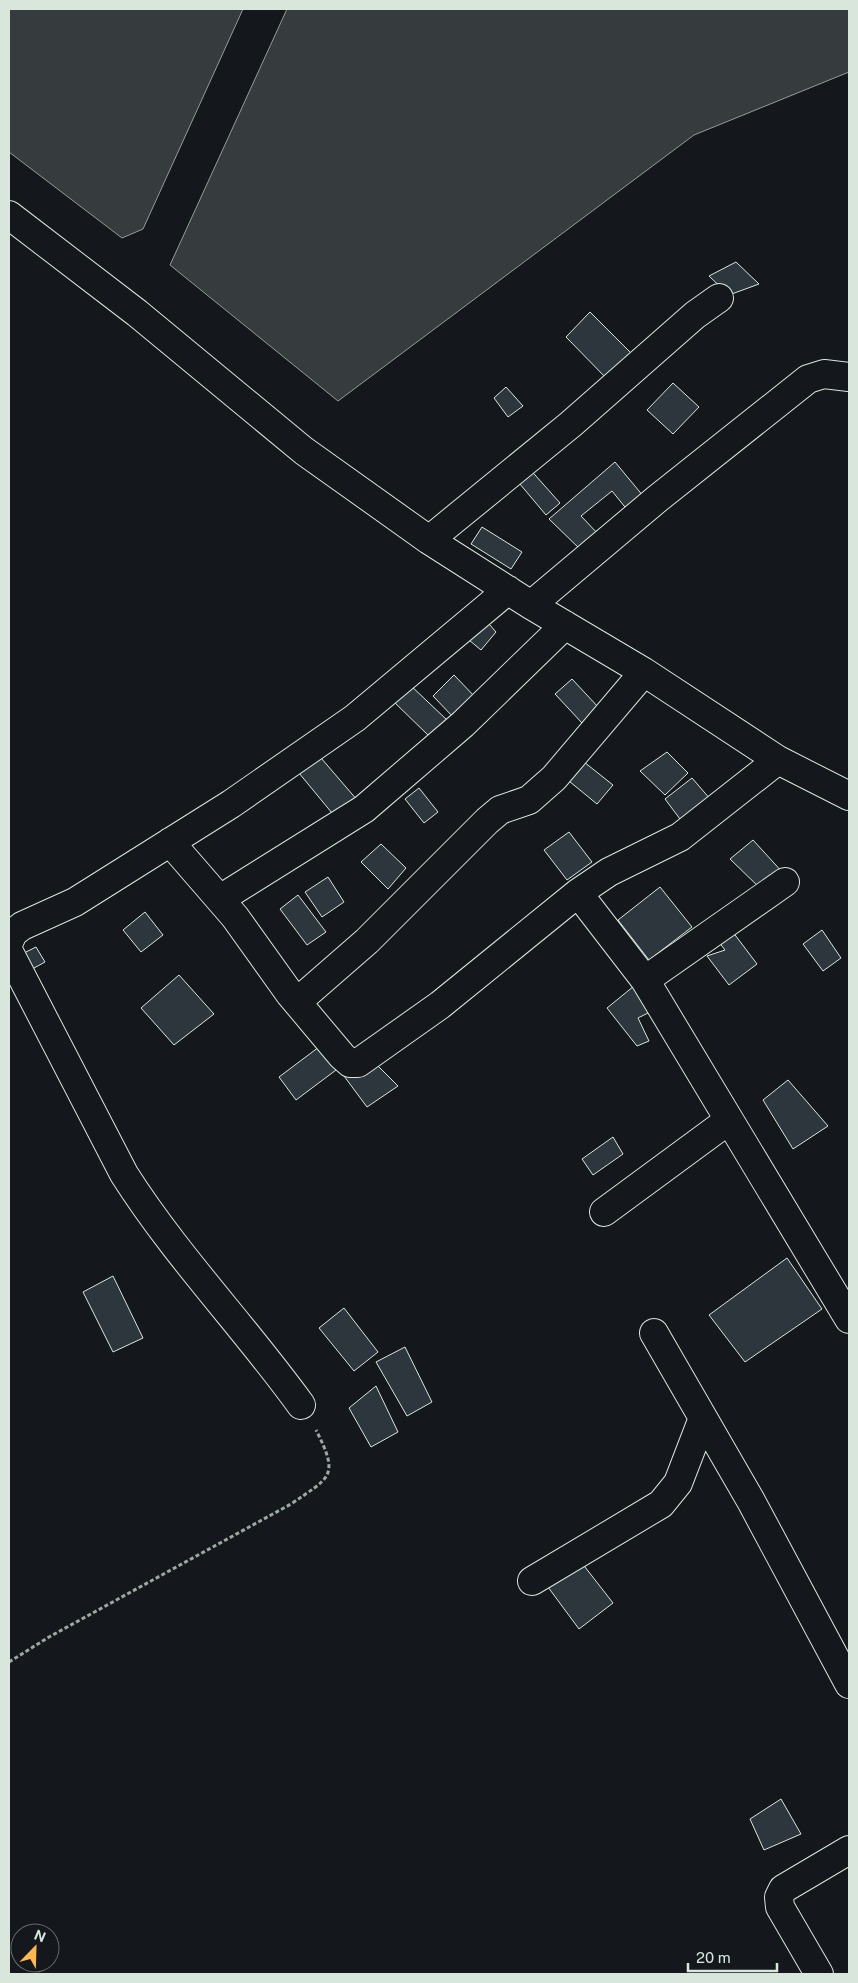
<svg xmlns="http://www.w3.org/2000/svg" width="858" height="1983" viewBox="0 0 858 1983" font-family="'Public Sans',sans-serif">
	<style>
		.water { fill: #363b3e; stroke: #939e99 }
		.building { fill: #2c363c; stroke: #d8e6dc }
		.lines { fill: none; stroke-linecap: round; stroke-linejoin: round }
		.minor-casing { stroke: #d8e6dc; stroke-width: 30 }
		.path { stroke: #9da8a2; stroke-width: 3; stroke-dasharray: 4 2.5; stroke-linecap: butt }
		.minor { stroke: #14181c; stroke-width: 28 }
	</style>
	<rect width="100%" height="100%" fill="#14181c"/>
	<!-- water -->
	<path class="water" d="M9,9H243L143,229L122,238L9,152Z
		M287,9H849V72L694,135L338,401L170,265Z"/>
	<!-- building -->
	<path class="building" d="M736,262L759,284L729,295L709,276Z
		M590,312L634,356L609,381L566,337Z
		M673,383L699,407L673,434L647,410Z
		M506,387L523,406L508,417L494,398Z
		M615,462L644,497L629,512L612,491L581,516L600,536L582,551L549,519Z
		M527,466L560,503L546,515L514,477Z
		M482,527L522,552L511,569L471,544Z
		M483,617L496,632L481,650L463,635Z
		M454,675L476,698L455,719L433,696Z
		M572,679L599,708L582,723L555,694Z
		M408,683L447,720L430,737L392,700Z
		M315,751L358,801L332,813L294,767Z
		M667,752L688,773L665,795L640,771Z
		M579,758L613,785L597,804L564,777Z
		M692,778L711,800L683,823L665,799Z
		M419,788L438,812L424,823L405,799Z
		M569,832L592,862L567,880L544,850Z
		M753,840L784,874L762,890L730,859Z
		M381,844L406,868L388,889L361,862Z
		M328,877L344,902L322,917L305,892Z
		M660,887L692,927L649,960L618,920Z
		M298,895L326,932L307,945L280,909Z
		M145,912L163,935L141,952L123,930Z
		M729,927L757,964L729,985L707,956L725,950L715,937Z
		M822,930L841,958L823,971L803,944Z
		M36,947L45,962L25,973L16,957Z
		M179,975L214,1014L174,1045L141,1008Z
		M634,986L654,1010L638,1018L649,1041L637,1046L607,1008Z
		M319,1047L336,1070L296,1100L279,1077Z
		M372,1060L398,1086L367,1107L341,1072Z
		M788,1080L828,1126L793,1149L763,1100Z
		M613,1137L623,1154L593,1175L582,1159Z
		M787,1258L822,1309L745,1362L709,1315Z
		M113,1276L143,1338L113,1352L83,1292Z
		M344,1308L378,1352L354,1371L319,1328Z
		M405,1347L432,1402L407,1416L376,1362Z
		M376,1386L398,1432L371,1447L349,1408Z
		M578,1558L613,1603L579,1629L545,1583Z
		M781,1799L801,1834L764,1850L750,1819Z"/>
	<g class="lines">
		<!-- minor casing -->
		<g class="minor-casing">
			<path id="minor" d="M9,215L137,313L304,451L429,540L531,605L644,672L778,760L849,796
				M429,540L571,424L695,315L719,298
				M531,605L657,499L808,379L824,374L849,377
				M170,842L235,917L290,994L342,1056L350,1063H358L440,1005L578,893L609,872L680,837L778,760
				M578,893L645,980L849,1319
				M220,899L364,809L463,724L565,625
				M9,942L13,933L22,926L75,902L231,804L355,718L508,590
				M9,952L124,1174C176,1256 244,1326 301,1405
				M645,980L785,882
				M297,1002L367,941L487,821L500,810L529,800L554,778L644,672
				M604,1212L729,1120
				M654,1333L751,1501L849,1684
				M532,1581L661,1504L678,1483L703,1418
				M819,1974L780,1907L779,1897L783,1889L849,1850"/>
		</g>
		<!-- path -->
		<path class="path" d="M9,1662L49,1637L291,1504C330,1477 340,1477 316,1430"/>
		<!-- minor -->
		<use href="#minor" class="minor"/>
	</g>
	<!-- border -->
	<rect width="858" height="1983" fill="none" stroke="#d8e6dc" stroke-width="20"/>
	<!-- north arrow -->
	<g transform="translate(35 1948) rotate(23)"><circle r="24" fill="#14181c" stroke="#626a69"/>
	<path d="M0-4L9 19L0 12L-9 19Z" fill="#ffb74d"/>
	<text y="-8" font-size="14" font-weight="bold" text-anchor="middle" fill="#d8e6dc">N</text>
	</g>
	<!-- scale -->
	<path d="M688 1963v8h89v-8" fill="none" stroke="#d8e6dc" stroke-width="2.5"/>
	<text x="696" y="1963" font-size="15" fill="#d8e6dc" stroke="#14181c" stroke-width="4" paint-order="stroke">20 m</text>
</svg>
